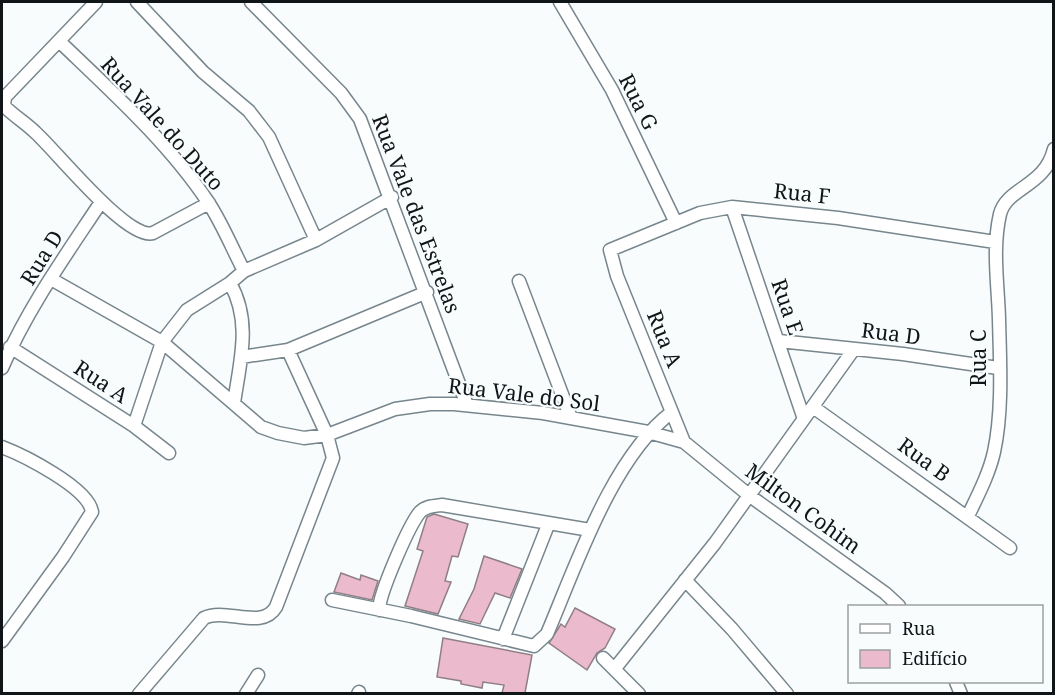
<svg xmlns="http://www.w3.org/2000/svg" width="1055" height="695" viewBox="0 0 1055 695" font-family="'Noto Serif',serif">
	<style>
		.building { fill: #ebbacc; stroke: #8f7f85; stroke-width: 1.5 }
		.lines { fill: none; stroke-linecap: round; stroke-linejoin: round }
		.minor-casing { stroke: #77868d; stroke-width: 15 }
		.minor { stroke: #fff; stroke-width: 12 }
		.labels { text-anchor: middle; stroke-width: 4.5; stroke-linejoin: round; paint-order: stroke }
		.street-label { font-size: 21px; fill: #101618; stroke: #f8fcfd }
	</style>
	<rect width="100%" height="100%" fill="#f8fcfd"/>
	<!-- building -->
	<path class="building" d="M434,514L468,524L458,557L452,556L445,581L451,582L438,614L405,606L423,551L417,549L427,517Z
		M484,556L522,569L510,598L495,593L480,624L459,619L474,589Z
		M341,573L360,580L361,575L378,581L372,600L334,592Z
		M575,608L615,629L605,648L597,653L587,670L549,643L561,624L565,627Z
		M443,638L532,655L525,693H502L504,685L483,682L482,688L461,684V681L437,677Z"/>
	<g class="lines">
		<!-- minor casing -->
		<g class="minor-casing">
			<path id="minor" d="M96,2L5,97L4,106C14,116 26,123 36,133C57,152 128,241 153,233L209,203
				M137,2L203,72L249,111L269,137L316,240
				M251,2L341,93L360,119L467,405
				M560,2L612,90L676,223
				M59,41C111,91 168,142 208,202C222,223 232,248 244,271
				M732,207L804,419
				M51,279L162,342L261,427L278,433L304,438L327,435L395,409L430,404H454L543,413L648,432L684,442L750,496L885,593L899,606
				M519,281L571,418
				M230,283C252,322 240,361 234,403
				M779,341L903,354L998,368
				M10,347L134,426L169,453
				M241,357L288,350L427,292
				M2,368C27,309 66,255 101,202
				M813,407L1010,548
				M134,426L162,342L187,310L230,283L244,271L316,240L392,197
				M684,442L617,276L610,250L700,213L732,207L838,218L995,242
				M2,447C23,455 89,488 92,512L63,557L2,641
				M968,516C978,495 989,474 994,452C1003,410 1000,362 999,319C998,284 992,249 1000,214C1007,187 1045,187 1054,149
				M685,580L732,629L787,694
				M332,600L411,616L534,646L547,634C576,566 612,457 672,412
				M379,610C379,594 409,525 420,512C426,506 434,506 442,505L590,530
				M503,639L548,525
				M603,658L639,694
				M616,667L715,543L854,349
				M956,682L961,694
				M139,694L204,618C226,607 262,631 276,607L333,458L327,435L288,350
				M246,694L258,675
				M358,694L359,692"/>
		</g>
		<!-- minor -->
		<use href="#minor" class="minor"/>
	</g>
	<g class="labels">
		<!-- street labels -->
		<g class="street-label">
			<text transform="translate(638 102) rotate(63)" y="7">Rua G</text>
			<text transform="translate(162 124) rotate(48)" y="7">Rua Vale do Duto</text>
			<text transform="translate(802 194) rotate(6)" y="7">Rua F</text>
			<text transform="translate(416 214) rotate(69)" y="7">Rua Vale das Estrelas</text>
			<text transform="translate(42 258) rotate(-58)" y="7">Rua D</text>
			<text transform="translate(787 307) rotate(71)" y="7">Rua E</text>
			<text transform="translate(891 334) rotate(7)" y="7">Rua D</text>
			<text transform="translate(664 339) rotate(68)" y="7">Rua A</text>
			<text transform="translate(979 358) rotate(-90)" y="7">Rua C</text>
			<text transform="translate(101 382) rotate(33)" y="7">Rua A</text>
			<text transform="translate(524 395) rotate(7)" y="7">Rua Vale do Sol</text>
			<text transform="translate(924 460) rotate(36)" y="7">Rua B</text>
			<text transform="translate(803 509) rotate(36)" y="7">Milton Cohim</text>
		</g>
	</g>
	<!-- border -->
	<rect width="1055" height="695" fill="none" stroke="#101618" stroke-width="6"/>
	<!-- legend -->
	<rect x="848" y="605" width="195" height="78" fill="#f8fcfd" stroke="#9ba0a1" stroke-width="1.5"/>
	<rect x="860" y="624" width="30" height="9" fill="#ffffff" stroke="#9ba0a1" stroke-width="1.5"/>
	<text x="902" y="635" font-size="18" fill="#101618">Rua</text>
	<rect x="860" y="650" width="30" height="18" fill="#ebbacc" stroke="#9ba0a1" stroke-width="1.5"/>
	<text x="902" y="665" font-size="18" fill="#101618">Edifício</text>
</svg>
